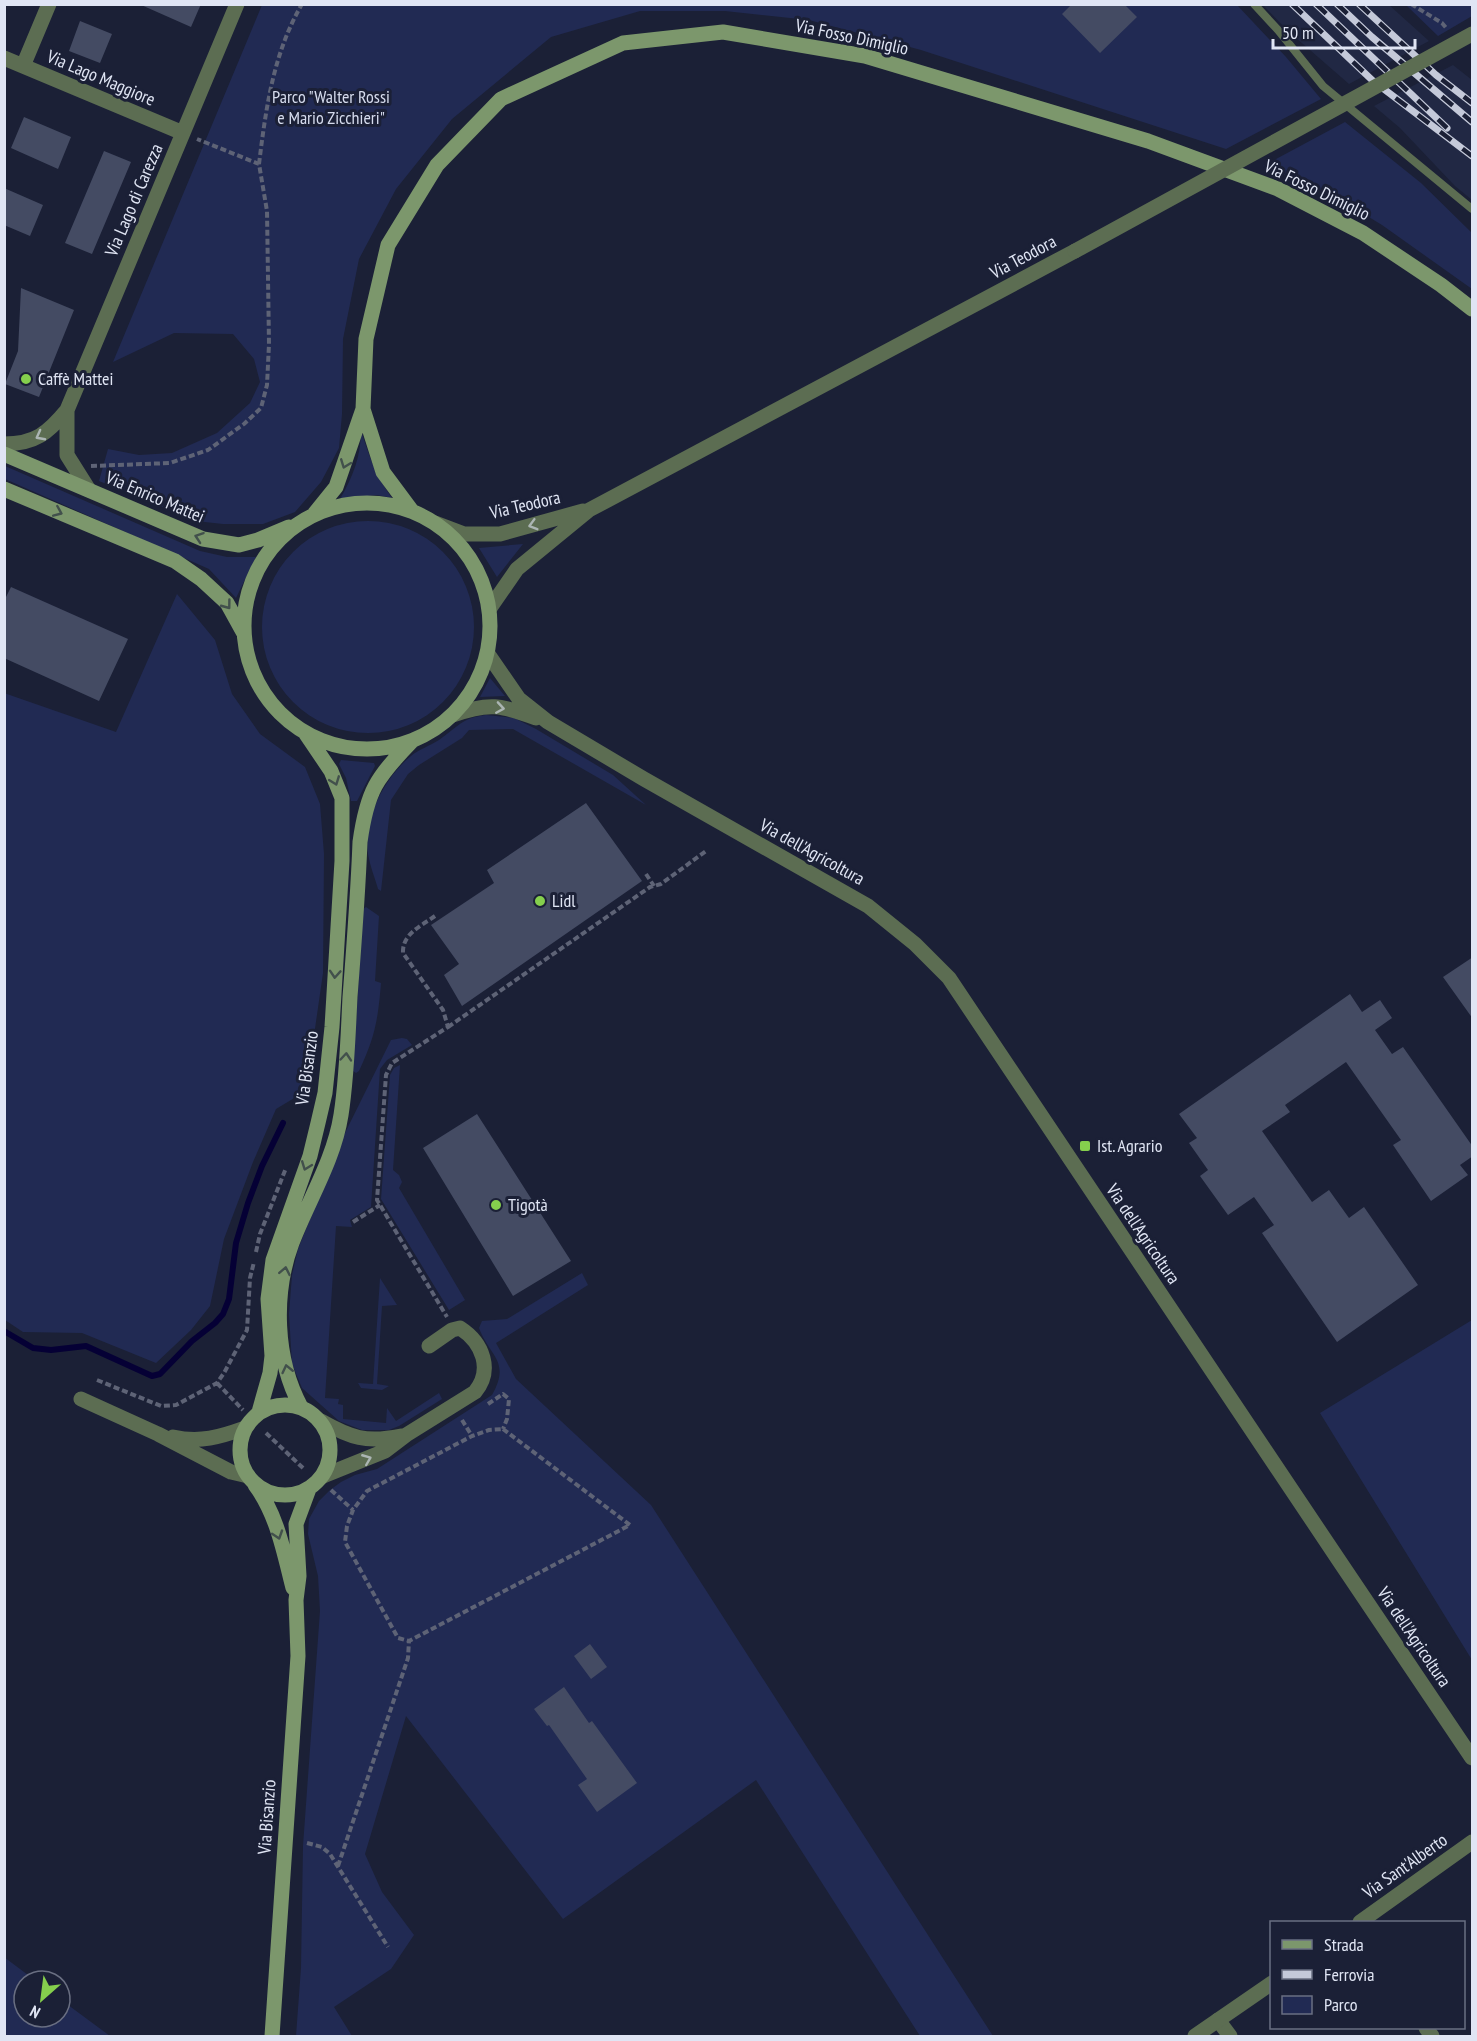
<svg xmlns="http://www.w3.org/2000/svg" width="1477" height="2041" viewBox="0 0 1477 2041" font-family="'PT Sans Narrow',sans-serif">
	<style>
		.built { fill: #212844 }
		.green { fill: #212a53 }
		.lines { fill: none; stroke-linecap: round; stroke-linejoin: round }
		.stream { stroke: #050035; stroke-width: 6 }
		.building { fill: #444b63 }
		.path { stroke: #5e6376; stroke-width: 4; stroke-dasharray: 6 3; stroke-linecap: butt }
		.service { stroke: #5c6d52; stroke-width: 8 }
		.minor { stroke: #5c6d52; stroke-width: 15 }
		.tertiary { stroke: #5c6d52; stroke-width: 15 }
		.secondary { stroke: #7c976c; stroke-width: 15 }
		.rail-casing { stroke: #c4c9d9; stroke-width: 7 }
		.rail { stroke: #1b2036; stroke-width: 4.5; stroke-dasharray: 14; stroke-linecap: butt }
		.tertiary-bridge { stroke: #5c6d52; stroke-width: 15 }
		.oneway { stroke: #abb5b3 }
		.oneway2 { stroke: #42504c }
		.poi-dot { fill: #85cf4d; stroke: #1b2036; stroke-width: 2 }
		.labels { text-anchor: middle; stroke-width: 6; stroke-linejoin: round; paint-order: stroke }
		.street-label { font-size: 18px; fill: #e0e5f4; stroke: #1b2036 }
		.park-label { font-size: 18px; fill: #d6dcee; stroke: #1b2036 }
		.poi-label { font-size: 18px; fill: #e0e5f4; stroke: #1b2036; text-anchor: start }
	</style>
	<rect width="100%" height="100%" fill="#1b2036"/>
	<!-- built -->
	<path class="built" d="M1263,5H1389L1429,41L1349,84L1287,30Z
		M1453,65L1472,80V200L1455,186L1400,128L1374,106Z"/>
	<!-- green -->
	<path class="green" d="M262,5H1237L1286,57L1321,99L1226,149L921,50L809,20L725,11H640L551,37L452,119L396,189L359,259L343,339L342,414L339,448L321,482L295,512L263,524H223L196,521L99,481L108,449L139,455L172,453L217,433L250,403L260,382L254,359L233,334L174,333L113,362Z
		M1406,5H1472V16L1438,36Z
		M1345,122L1421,183L1472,233V289L1382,225L1336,197L1263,166Z
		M361,430C369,456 376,476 392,498L377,495L340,499C353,477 361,456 361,430Z
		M5,466L200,551L227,557H256L236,598L209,569L5,479Z
		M262 627a106 106 0 1 1 212 0a106 106 0 1 1-212 0Z
		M523,544L497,577L479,548Z
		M177,594L215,640L232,694L260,734L305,767L320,804L324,854L323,973L306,1091L276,1109L253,1162L224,1239L210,1306L191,1330L156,1363L82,1333L23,1332L5,1320L4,693L116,732Z
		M490,678L505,696L480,697Z
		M486,715L514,718L536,729L613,775L646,805L513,729L469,730L462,738L419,765L408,774L391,800L381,891L378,889C375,878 370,866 368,854C363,819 384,778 411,756C419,749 430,746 439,740C458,727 461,718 486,715Z
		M341,760L374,763L375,766L357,801H351L346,778L339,764Z
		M366,907L379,916L375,981L381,983C378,1020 375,1037 359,1071L356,1073L353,1071L363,909Z
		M402,1038L407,1039L412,1045L387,1060L380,1069L371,1207L350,1220L352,1227L336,1226L325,1398L339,1399L338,1404L343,1405V1419L386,1423L387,1408L396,1421L439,1393L442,1399L399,1426L389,1430H362L339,1421L302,1388L292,1364L289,1314L292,1275L298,1249L343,1137L391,1040Z
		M400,1065L393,1170L399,1175L402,1182L399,1188L465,1300L449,1310L381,1199L390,1075L394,1068Z
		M582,1273L588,1285L496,1343L516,1379L651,1505L993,2036H920L756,1780L563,1919L406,1716L365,1854L382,1892L414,1935L391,1969L334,2007L352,2036H296L301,1968L303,1846L320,1611L318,1576L308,1534L309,1519L319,1501L330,1490L341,1482L355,1475L377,1469L492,1395C511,1361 490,1357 479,1328L482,1321L507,1319Z
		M380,1278L397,1305L382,1306L377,1384L389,1386L382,1390L361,1388L358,1383L373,1384Z
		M1472,1320V1660L1320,1413Z
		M4,1957L36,1981H24V2017H60V1999L110,2036H5Z"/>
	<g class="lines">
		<!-- stream -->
		<path class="stream" d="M4,1331L33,1348L51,1350L86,1346L152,1376L160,1374L192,1341L215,1323L223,1314L229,1299L236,1243L248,1203L262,1166L283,1123"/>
	</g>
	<!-- building -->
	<path class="building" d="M139,4H201L191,27Z
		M1072,4H1124L1137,17L1100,53L1062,14Z
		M80,21L112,34L100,63L69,51Z
		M24,117L71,137L58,169L11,148Z
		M104,151L131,162L92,254L65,243Z
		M4,188L43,205L30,236L4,225Z
		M21,288L74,310L39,397L5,384L18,351Z
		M11,587L128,639L99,701L4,658V601Z
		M586,803L642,881L462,1006L444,975L459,964L431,925L494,883L487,870Z
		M1473,957V1019L1443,977Z
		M1350,994L1362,1012L1380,1000L1392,1018L1375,1030L1392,1054L1403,1047L1473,1147V1156L1460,1165L1468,1175L1431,1201L1393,1145L1401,1140L1346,1062L1285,1105L1290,1112L1262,1131L1312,1202L1329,1190L1349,1218L1364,1207L1418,1285L1337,1342L1262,1233L1274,1225L1254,1197L1228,1215L1200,1176L1208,1170L1189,1143L1197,1138L1179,1114Z
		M477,1114L571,1261L513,1296L423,1148Z
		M590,1644L607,1667L591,1679L574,1656Z
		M564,1687L589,1723L592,1721L637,1783L597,1812L578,1785L587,1779L549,1725L547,1726L534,1709Z"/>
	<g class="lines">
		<!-- path -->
		<path class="path" d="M1411,4L1442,23L1447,29
			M259,164C266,108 273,54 302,4
			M91,466L170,463L208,450L244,424L261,408L267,385L269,344L267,211L259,164L197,139
			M646,874L654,886
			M435,916C421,926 402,934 403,953L443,1010L448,1027L392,1063L386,1075L377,1200L447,1317
			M448,1027L650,887L661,884L706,851
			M353,1222L380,1205
			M256,1252L260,1234L286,1168
			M97,1380L161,1406L176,1405L217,1383L224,1373L247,1330L250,1278L254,1262
			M217,1383L243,1410
			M488,1404L503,1394L509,1399L507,1419L503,1429
			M462,1420L472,1436
			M503,1429L630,1525L409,1641L398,1638L345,1542L347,1526L353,1510L367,1491L472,1436L489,1430Z
			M266,1433L304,1469
			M331,1490L353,1510
			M307,1843L322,1847L330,1854L388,1947
			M338,1866L408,1658L409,1641"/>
		<!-- service -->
		<path class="service" d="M1254,4L1278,30L1323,86L1472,209"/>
		<!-- minor -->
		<path class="minor" d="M4,58L183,133
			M23,66L49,4
			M67,410V455L89,490
			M4,444C35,444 48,433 67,410L237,4
			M81,1399L158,1434L231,1472L248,1476
			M321,1421C351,1438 366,1443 401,1436
			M173,1437C200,1443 220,1437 245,1428
			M323,1476L385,1451L406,1435L475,1392C493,1370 483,1343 460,1328L452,1330L429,1346
			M1218,2020L1230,2036
			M1426,2028L1432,2036"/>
		<!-- tertiary -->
		<path class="tertiary" d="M435,523L464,534H500L583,511
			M490,608L517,569L589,510L1075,251
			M488,654L519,699L548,722L644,779L868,906L915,944L949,978L1340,1562L1472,1758
			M453,715C489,702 501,705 536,718
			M1360,1922L1472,1842
			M1195,2036L1272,1983"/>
		<!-- secondary -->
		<path class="secondary" d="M363,409L383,472L412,511
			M4,454L203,539L239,545L258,540L289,527
			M4,489L175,561L201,579L227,603L243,632
			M244 626a123 123 0 1 1 246 0a123 123 0 1 1-246 0Z
			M315,513L336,487L363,409L366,339L388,245L437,165L501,99L623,43L723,32L865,56L1148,141L1278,189L1363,233L1441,285L1472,309
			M240 1450a45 45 0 1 1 90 0a45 45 0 1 1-90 0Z
			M301,1407C275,1359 273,1294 292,1243C308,1201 334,1160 341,1115C347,1077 348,1036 350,997C354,946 358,894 360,842C367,791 376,778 412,741
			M259,1412L270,1373L272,1356L268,1299L273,1260L310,1156L318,1123L325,1093L332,1027L342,861V798L331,771L306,734
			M255,1485C277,1514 284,1553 293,1588
			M272,2036L298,1656L296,1600L299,1576L296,1524L309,1489"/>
		<!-- rail casing -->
		<g class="rail-casing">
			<path id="rail" d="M1292,4L1372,80L1472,156
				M1316,4L1447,128
				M1337,4L1372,37L1472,122
				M1359,4L1436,75L1472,103"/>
		</g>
		<!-- rail -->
		<use href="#rail" class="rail"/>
		<!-- tertiary-bridge -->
		<path class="tertiary-bridge" d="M1075,251L1472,34"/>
	</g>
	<!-- one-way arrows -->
	<defs><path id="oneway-chevron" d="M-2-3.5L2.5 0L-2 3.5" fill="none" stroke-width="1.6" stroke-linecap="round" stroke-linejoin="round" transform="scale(1.5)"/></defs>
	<g class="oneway">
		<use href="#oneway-chevron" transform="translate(40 436) rotate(152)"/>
		<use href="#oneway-chevron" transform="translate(533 525) rotate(164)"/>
		<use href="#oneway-chevron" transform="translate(500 708) rotate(9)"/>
		<use href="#oneway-chevron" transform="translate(367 1459) rotate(-22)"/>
	</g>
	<g class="oneway2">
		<use href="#oneway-chevron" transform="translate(345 464) rotate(111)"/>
		<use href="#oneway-chevron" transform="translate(58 512) rotate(23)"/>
		<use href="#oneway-chevron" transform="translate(199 537) rotate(-161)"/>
		<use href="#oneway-chevron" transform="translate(227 605) rotate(53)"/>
		<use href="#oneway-chevron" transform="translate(335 781) rotate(69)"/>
		<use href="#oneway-chevron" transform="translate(335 974) rotate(94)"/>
		<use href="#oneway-chevron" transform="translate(346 1057) rotate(-85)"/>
		<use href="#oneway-chevron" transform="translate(306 1166) rotate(111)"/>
		<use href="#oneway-chevron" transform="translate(285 1271) rotate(-79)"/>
		<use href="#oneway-chevron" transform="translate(287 1369) rotate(-103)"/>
		<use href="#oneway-chevron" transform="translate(278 1535) rotate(72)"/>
	</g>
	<!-- markers -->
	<g class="poi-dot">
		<circle cx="26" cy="379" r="6"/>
		<circle cx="540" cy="901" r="6"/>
		<rect x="1079" y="1140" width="12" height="12" rx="3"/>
		<circle cx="496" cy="1205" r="6"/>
	</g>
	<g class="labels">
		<!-- street labels -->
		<g class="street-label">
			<text transform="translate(852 37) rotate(12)" y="6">Via Fosso Dimiglio</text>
			<text transform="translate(101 78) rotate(23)" y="6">Via Lago Maggiore</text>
			<text transform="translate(1317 190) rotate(26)" y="6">Via Fosso Dimiglio</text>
			<text transform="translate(134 200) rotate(-67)" y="6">Via Lago di Carezza</text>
			<text transform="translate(1023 257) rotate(-28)" y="6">Via Teodora</text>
			<text transform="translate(155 497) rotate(23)" y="6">Via Enrico Mattei</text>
			<text transform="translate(525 505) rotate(-13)" y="6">Via Teodora</text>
			<text transform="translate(812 852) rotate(29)" y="6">Via dell'Agricoltura</text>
			<text transform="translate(307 1068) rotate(-82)" y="6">Via Bisanzio</text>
			<text transform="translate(1143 1234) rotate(56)" y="6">Via dell'Agricoltura</text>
			<text transform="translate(1414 1637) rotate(56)" y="6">Via dell'Agricoltura</text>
			<text transform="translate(267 1817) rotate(-86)" y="6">Via Bisanzio</text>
			<text transform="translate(1405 1866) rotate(-35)" y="6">Via Sant'Alberto</text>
		</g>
		<!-- park labels -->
		<g class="park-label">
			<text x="331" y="103">Parco "Walter Rossi<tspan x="331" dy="21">e Mario Zicchieri"</tspan></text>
		</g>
		<!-- poi labels -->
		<g class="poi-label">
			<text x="38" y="385">Caffè Mattei</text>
			<text x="552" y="907">Lidl</text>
			<text x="1097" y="1152">Ist. Agrario</text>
			<text x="508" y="1211">Tigotà</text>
		</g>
	</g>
	<!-- border -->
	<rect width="1477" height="2041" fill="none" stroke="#e0e5f4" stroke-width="12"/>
	<!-- legend -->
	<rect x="1270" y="1921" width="195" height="108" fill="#1b2036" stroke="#6a6f82" stroke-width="1.5"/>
	<rect x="1282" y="1940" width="30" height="9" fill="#7c976c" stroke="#6a6f82" stroke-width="1.5"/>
	<text x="1324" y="1951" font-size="18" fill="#e0e5f4">Strada</text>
	<rect x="1282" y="1970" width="30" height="9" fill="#c4c9d9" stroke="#6a6f82" stroke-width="1.5"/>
	<text x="1324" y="1981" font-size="18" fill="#e0e5f4">Ferrovia</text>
	<rect x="1282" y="1996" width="30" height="18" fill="#212a53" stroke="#6a6f82" stroke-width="1.5"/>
	<text x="1324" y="2011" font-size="18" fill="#e0e5f4">Parco</text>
	<!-- north arrow -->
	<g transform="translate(42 1999) rotate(208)"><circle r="28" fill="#1b2036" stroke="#6a6f82" stroke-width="1.5"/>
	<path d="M0-4.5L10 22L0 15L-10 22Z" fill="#85cf4d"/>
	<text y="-9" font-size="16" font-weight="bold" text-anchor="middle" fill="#e0e5f4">N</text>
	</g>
	<!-- scale -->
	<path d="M1273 39v9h142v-9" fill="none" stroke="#e0e5f4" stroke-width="3"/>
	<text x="1282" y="39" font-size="18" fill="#e0e5f4" stroke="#1b2036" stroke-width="4.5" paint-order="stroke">50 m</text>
</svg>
